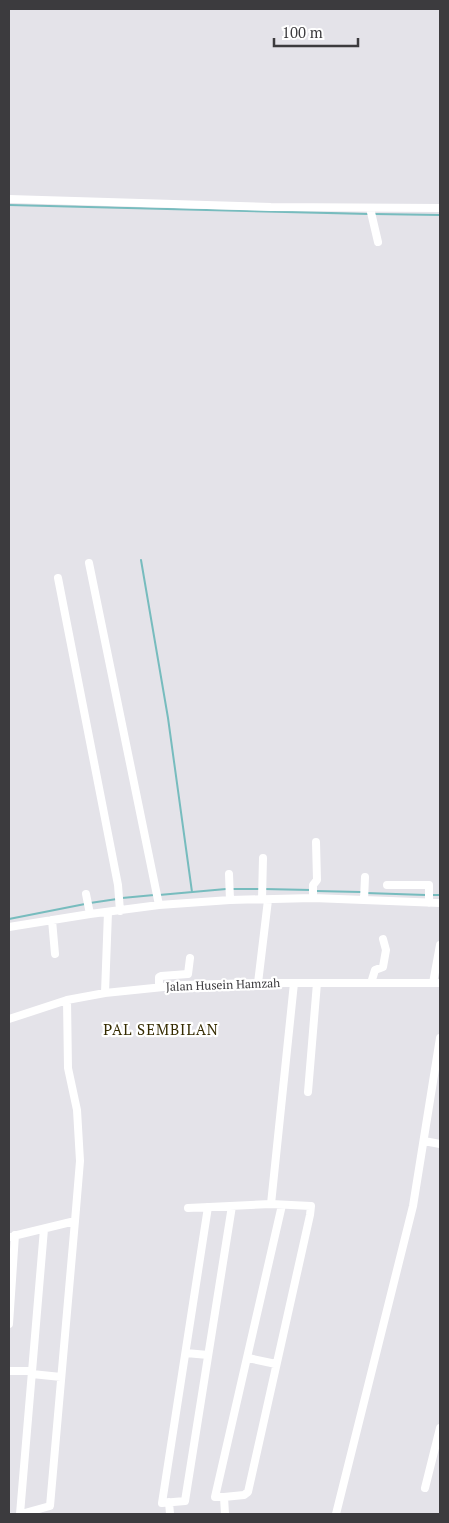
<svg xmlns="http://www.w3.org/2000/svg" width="449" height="1523" viewBox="0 0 449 1523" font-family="'PT Serif',serif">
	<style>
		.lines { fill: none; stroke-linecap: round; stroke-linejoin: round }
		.stream { stroke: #77bcbe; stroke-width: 2 }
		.minor { stroke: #fff; stroke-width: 8 }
		.labels { text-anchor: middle; stroke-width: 4.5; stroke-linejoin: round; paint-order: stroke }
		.street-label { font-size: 12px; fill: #3c3b3e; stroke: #fff }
		.quarter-label { font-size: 15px; letter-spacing: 1px; fill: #352b00; stroke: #fff }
	</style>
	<rect width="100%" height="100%" fill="#e4e3e9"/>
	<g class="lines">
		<!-- stream -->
		<path class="stream" d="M9,205L369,214
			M374,214L440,215
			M141,560L168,718L192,892
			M231,889H259
			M264,889L311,890
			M316,891L361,892
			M366,893L426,895
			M159,895L226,889
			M431,895H440
			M122,898L154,895
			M90,903L117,899
			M9,919L85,904"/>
		<!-- minor -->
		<path class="minor" d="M9,199L271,207L440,208
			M370,208L378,242
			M89,563L159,905
			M58,578L118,885L120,911
			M229,874L230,900
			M387,885H429V903
			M86,894L90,914
			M313,898V885L317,880L316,842
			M262,899L263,858
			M364,900L365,877
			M52,920L55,954
			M9,927L90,914L159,905L230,900L313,898L440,903
			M258,983L268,900
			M371,983L375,970L383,967L386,950L383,939
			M433,983L440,945
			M159,987V977L161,976L188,974L190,958
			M105,993L108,912
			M9,1019L67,1000L105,993L183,985L258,983H440
			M308,1092L317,983
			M424,1141L440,1144
			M271,1204L294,983
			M208,1207L162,1503L185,1501L232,1206
			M188,1208L271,1204L311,1206L310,1215L248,1492L244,1495L224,1497
			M9,1237L75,1221L80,1161L77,1110L68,1068L67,1000
			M9,1324L15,1235
			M186,1353L208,1355
			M248,1358L276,1364
			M9,1371H32
			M32,1374L61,1377
			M425,1488L440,1428
			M169,1502L170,1514
			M20,1514L44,1229
			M21,1514L50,1506L75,1221
			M225,1514L224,1497H215L282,1205
			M336,1514L413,1206L440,1038"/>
	</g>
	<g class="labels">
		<!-- street labels -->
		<g class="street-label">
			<text transform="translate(223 985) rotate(-2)" y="4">Jalan Husein Hamzah</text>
		</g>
		<!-- quarter labels -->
		<g class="quarter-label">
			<text x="161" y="1035">PAL SEMBILAN</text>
		</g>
	</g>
	<!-- border -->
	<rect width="449" height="1523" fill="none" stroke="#3c3b3e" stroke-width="20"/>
	<!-- scale -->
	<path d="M274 38v8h84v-8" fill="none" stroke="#3c3b3e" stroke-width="2.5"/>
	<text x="282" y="38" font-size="15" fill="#3c3b3e" stroke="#ffffff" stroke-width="4" paint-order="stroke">100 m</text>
</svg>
